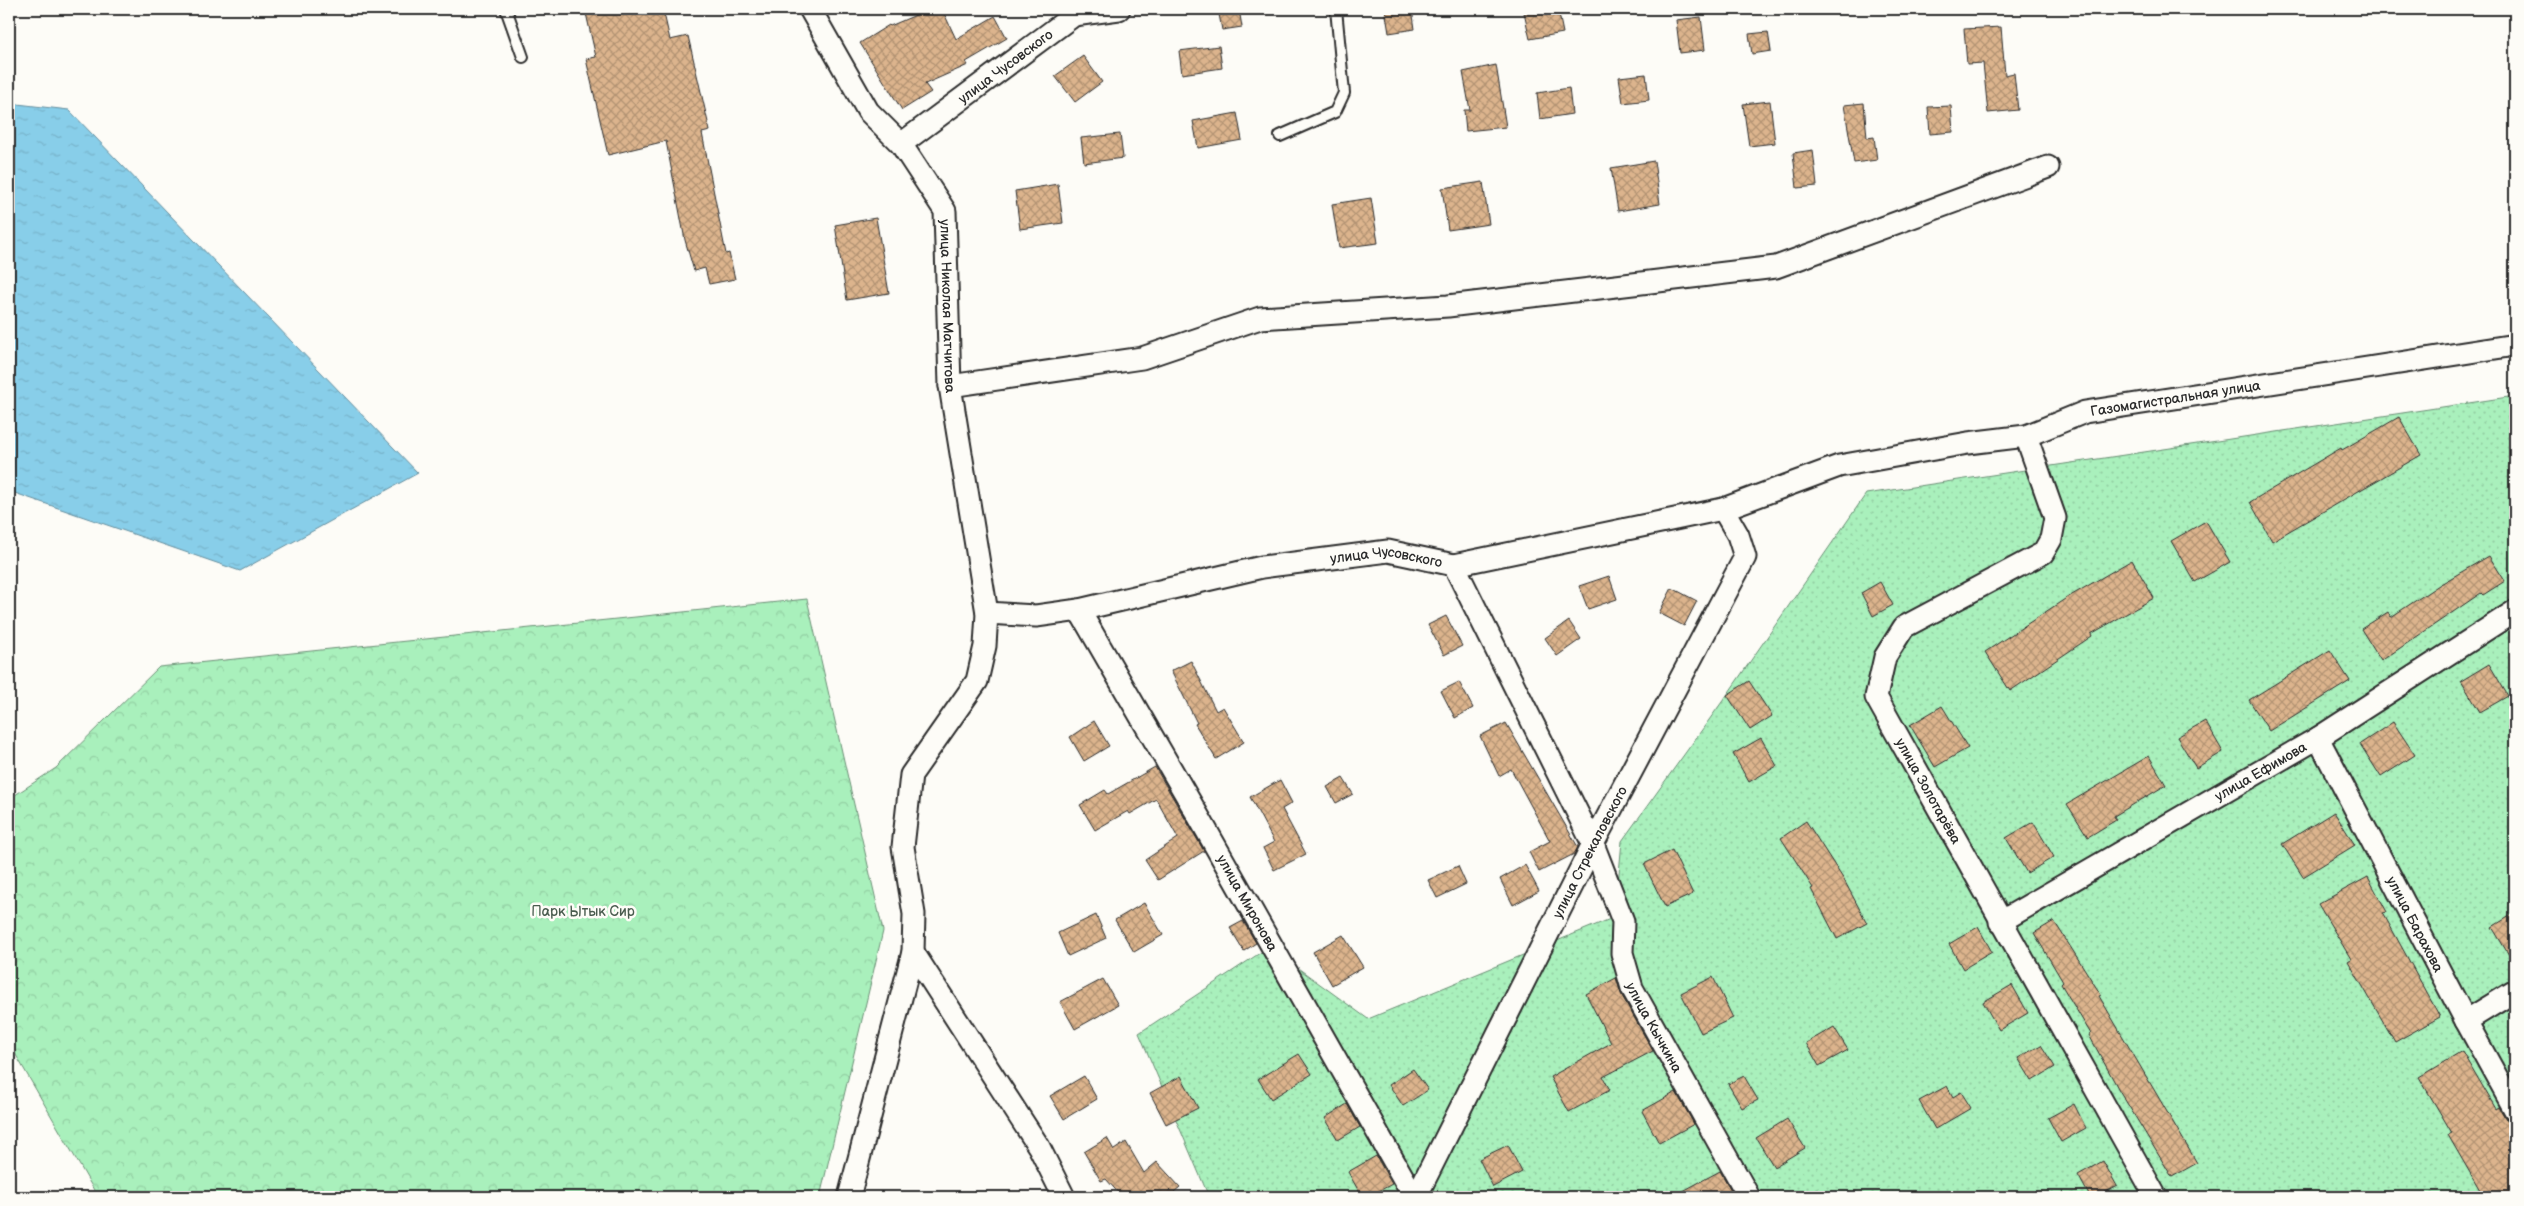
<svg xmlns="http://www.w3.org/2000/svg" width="2524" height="1206" viewBox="0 0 2524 1206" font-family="'Balsamiq Sans',sans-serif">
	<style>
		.park { fill: url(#park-crowns); stroke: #6a8e74 }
		.garden { fill: url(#garden-dots); stroke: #6a8e74 }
		.water { fill: url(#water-ripples); stroke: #638d9d }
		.building { fill: url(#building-cross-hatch); stroke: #2b2b2b }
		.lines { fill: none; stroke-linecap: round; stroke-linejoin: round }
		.service-casing { stroke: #2b2b2b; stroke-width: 14 }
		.minor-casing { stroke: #2b2b2b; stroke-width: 25 }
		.service { stroke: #fdfcf7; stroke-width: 10 }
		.minor { stroke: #fdfcf7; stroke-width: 21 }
		.labels { text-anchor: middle; stroke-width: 5; stroke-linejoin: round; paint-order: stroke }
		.street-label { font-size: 14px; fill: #2b2b2b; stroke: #fdfcf7 }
		.park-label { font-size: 14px; fill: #4a5c4f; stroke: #fdfcf7 }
	</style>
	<defs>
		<pattern id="park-crowns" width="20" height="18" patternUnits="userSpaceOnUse" patternTransform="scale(1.25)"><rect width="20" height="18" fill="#a9f0bc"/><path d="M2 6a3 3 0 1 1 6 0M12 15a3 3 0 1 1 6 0" fill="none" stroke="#92cea2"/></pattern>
		<pattern id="garden-dots" width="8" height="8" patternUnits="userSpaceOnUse" patternTransform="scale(1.25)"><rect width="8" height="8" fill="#a9f0bc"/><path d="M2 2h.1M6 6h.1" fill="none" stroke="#92cea2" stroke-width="1.8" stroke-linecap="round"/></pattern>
		<pattern id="water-ripples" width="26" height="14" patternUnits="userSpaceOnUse" patternTransform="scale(1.25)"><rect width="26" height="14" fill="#88cee9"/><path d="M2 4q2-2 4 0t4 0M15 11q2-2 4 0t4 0" fill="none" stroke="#76b1c8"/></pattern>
		<pattern id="building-cross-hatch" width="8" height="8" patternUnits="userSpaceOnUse" patternTransform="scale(1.25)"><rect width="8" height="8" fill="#dcb48d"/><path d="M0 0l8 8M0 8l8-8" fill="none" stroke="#b39373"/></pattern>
	</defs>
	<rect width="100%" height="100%" fill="#fdfcf7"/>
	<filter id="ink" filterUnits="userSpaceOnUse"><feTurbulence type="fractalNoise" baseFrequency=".02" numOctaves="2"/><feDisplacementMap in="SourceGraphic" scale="10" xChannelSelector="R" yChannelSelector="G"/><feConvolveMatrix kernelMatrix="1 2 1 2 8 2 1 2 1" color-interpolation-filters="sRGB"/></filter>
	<g filter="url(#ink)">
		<!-- park -->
		<path class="park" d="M807,599L883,931L820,1197H98L9,1043V799L56,768L159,667Z"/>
		<!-- garden -->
		<path class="garden" d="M2515,396V1197H1209L1139,1033L1269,947L1368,1019L1615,917L1622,841L1727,695L1866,494Z"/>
		<!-- water -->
		<path class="water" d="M9,103L69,110L418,473L240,571L9,491Z"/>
		<!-- building -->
		<path class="building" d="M585,9H663L670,40L688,36L710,131L702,133L726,254L729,253L735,279L709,284L705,268L694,271L685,240L666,141L608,155L586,59L596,57Z
			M930,9H942L956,39L995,16L1007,38L966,62L968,65L925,84L931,92L902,110L860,43L889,25L890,26Z
			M1218,9H1239L1242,27L1222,30Z
			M1385,9H1412L1415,29L1389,33Z
			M1558,9L1563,33L1530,39L1524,13Z
			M1701,17L1705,50L1680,53L1676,20Z
			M2001,27L2005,75L2014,73L2018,110L1988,113L1983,63L1967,64L1964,29Z
			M1768,32L1771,51L1752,54L1749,34Z
			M1219,46L1222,68L1182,74L1179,51Z
			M1083,56L1102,82L1075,102L1055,76Z
			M1496,65L1506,127L1466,131L1464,110H1470L1463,72Z
			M1646,74L1649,100L1623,103L1619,77Z
			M1569,88L1572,114L1540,119L1537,93Z
			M1770,101L1775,143L1749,146L1743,104Z
			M1864,103L1867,138L1874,137L1877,160L1854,163L1844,105Z
			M1951,106L1953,132L1930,134L1928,107Z
			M1237,113L1242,140L1198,148L1193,121Z
			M1120,134L1123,158L1084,163L1081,138Z
			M1813,150L1817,186L1797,188L1793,153Z
			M1654,161L1660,204L1618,211L1611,168Z
			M1483,182L1489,224L1448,230L1442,188Z
			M1058,184L1063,223L1020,229L1015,191Z
			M1371,198L1378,243L1339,248L1332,204Z
			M876,218L889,293L847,300L835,225Z
			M2399,417L2421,455L2272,541L2250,502L2341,448L2342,450Z
			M2206,521L2230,562L2195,582L2171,541Z
			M2489,556L2505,581L2483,595L2481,593L2381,661L2361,629L2388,612L2391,617L2439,585Z
			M2132,560L2154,598L2091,634L2092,636L2010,691L1985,652L2065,599Z
			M1609,576L1617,599L1588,609L1579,586Z
			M1880,582L1893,605L1873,616L1861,593Z
			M1672,588L1697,601L1684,626L1659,613Z
			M1446,616L1462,646L1444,655L1428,625Z
			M1569,621L1581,639L1557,656L1545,638Z
			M2330,650L2350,681L2269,731L2249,700Z
			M1191,661L1216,711L1223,707L1244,742L1216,759L1195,724L1197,723L1171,671Z
			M2489,664L2508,696L2480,712L2461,681Z
			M1749,681L1772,716L1750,730L1727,695Z
			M1459,682L1473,708L1455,718L1441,691Z
			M1942,706L1968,748L1935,767L1910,725Z
			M1094,721L1109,746L1084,761L1070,737Z
			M2205,721L2223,752L2196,768L2177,737Z
			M2393,722L2415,755L2381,777L2360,744Z
			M1506,723L1578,847L1574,854L1539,872L1529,852L1550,841L1511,769L1499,776L1480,736Z
			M1761,738L1777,766L1749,782L1733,754Z
			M2149,756L2166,785L2114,816L2116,820L2088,837L2067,804Z
			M1155,767L1204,851L1158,880L1145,860L1178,838L1156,799L1130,814L1128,811L1095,830L1080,805L1105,790L1108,794Z
			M1343,778L1353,794L1336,803L1327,787Z
			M1280,780L1292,803L1282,809L1306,854L1274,870L1263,848L1274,842L1250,797Z
			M2334,812L2355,845L2303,877L2282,844Z
			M1806,821L1844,880L1867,923L1837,939L1811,889L1813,888L1781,838Z
			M2033,822L2054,857L2027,873L2006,838Z
			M1672,850L1693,894L1665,907L1644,864Z
			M1525,865L1539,891L1513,905L1500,879Z
			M1458,866L1466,884L1437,898L1428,880Z
			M2368,877L2387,912L2383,913L2440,1017L2395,1042L2348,961L2351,959L2318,904Z
			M1144,903L1163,935L1134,952L1115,920Z
			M2515,913V965L2492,927Z
			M1096,915L1106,938L1068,956L1058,933Z
			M1243,921L1256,943L1244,951L1230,928Z
			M2054,921L2101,995L2099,996L2197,1163L2172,1177L2119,1090L2089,1035L2091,1034L2061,984L2063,982L2034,933Z
			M1978,927L1992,952L1963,969L1949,944Z
			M1343,935L1363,967L1332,985L1313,952Z
			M1713,977L1733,1018L1701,1033L1681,993Z
			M1616,978L1621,994L1653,1051L1603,1077L1610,1090L1569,1112L1550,1077L1611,1043L1586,994Z
			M1103,979L1118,1005L1075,1029L1060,1002Z
			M2012,985L2028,1013L1999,1030L1983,1002Z
			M1834,1027L1848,1050L1819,1066L1806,1043Z
			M2041,1045L2055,1067L2032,1081L2018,1058Z
			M2462,1051L2496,1109L2499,1107L2515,1135V1197H2484L2448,1135L2452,1133L2419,1077Z
			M1299,1054L1312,1074L1271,1099L1258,1079Z
			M1413,1069L1428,1090L1403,1106L1389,1085Z
			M1084,1076L1097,1099L1064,1119L1050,1096Z
			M1181,1076L1198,1108L1166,1124L1150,1093Z
			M1744,1076L1758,1100L1742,1108L1728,1084Z
			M1947,1086L1953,1097L1961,1092L1971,1108L1935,1129L1919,1101Z
			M1676,1092L1694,1124L1659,1143L1642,1111Z
			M1347,1104L1360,1127L1338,1140L1325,1118Z
			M2074,1104L2086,1128L2061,1142L2048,1118Z
			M1787,1119L1805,1148L1774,1167L1756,1138Z
			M1107,1138L1114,1150L1126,1142L1144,1173L1157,1162L1180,1187L1168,1197H1122L1106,1179L1101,1181L1084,1152Z
			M1508,1145L1522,1172L1493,1187L1479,1159Z
			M1376,1156L1392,1184L1368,1197H1362L1348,1172Z
			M2103,1161L2117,1186L2096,1197H2090L2078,1175Z
			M1720,1171L1735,1197H1672Z"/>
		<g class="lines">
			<!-- service casing -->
			<g class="service-casing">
				<path id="service" d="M506,9L523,57
					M1280,136L1335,112L1344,93L1336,9"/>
			</g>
			<!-- minor casing -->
			<g class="minor-casing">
				<g id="minor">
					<path id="s1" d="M810,9L868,111L901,144L945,211L950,386L987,613L985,646L977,681L911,775L903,847L914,914L913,952L849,1197"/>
					<path id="s2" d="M901,144L1074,15L1119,9"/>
					<path d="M950,386L1142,358L1260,318L1448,306L1776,267L2048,167"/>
					<path id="s3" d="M2026,436L2055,518L2051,539L2043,553L1904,627L1885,657L1876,697L2156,1197"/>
					<path id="s4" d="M1454,565L1593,844L1623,921L1622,953L1632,988L1749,1197"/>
					<path id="s5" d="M1079,610L1200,819L1414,1197"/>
					<path id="s6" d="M987,613L1036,616L1079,610L1262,567L1388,551L1454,565L1723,509L1839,466L1968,443L2026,436L2085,412L2515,345"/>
					<path id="s7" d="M2318,738L2466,1021L2515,1110"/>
					<path id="s8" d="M2000,922L2318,738L2515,611"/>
					<path d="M913,952L1039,1147L1064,1197"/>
					<path d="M2466,1021L2515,991"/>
					<path id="s9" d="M1416,1197L1593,844L1745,557L1738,535L1723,509"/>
				</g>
			</g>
			<!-- service -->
			<use href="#service" class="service"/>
			<!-- minor -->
			<use href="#minor" class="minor"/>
		</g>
	</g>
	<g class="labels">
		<!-- street labels -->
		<g class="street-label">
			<text dy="5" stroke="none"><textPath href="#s2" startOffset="130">улица Чусовского</textPath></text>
			<text dy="5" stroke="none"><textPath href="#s1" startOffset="339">улица Николая Матчитова</textPath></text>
			<text dy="5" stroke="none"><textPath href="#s6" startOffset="1218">Газомагистральная улица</textPath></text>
			<text dy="5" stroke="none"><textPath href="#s6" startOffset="406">улица Чусовского</textPath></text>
			<text dy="5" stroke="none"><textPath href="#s8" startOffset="301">улица Ефимова</textPath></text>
			<text dy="5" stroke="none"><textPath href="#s3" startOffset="466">улица Золотарёва</textPath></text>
			<text dy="5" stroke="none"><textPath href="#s9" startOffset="386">улица Стрекаловского</textPath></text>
			<text dy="5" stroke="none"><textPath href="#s5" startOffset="338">улица Миронова</textPath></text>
			<text dy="5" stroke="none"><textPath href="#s7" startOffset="210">улица Барахова</textPath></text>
			<text dy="5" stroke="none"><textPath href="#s4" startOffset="508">улица Кычкина</textPath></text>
		</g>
		<!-- park labels -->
		<g class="park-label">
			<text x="583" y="916">Парк Ытык Сир</text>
		</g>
	</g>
	<!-- margin -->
	<rect width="2524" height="1206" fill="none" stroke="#fdfcf7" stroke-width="30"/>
	<rect x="15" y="15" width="2494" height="1176" fill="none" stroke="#2b2b2b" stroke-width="2" filter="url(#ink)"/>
</svg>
